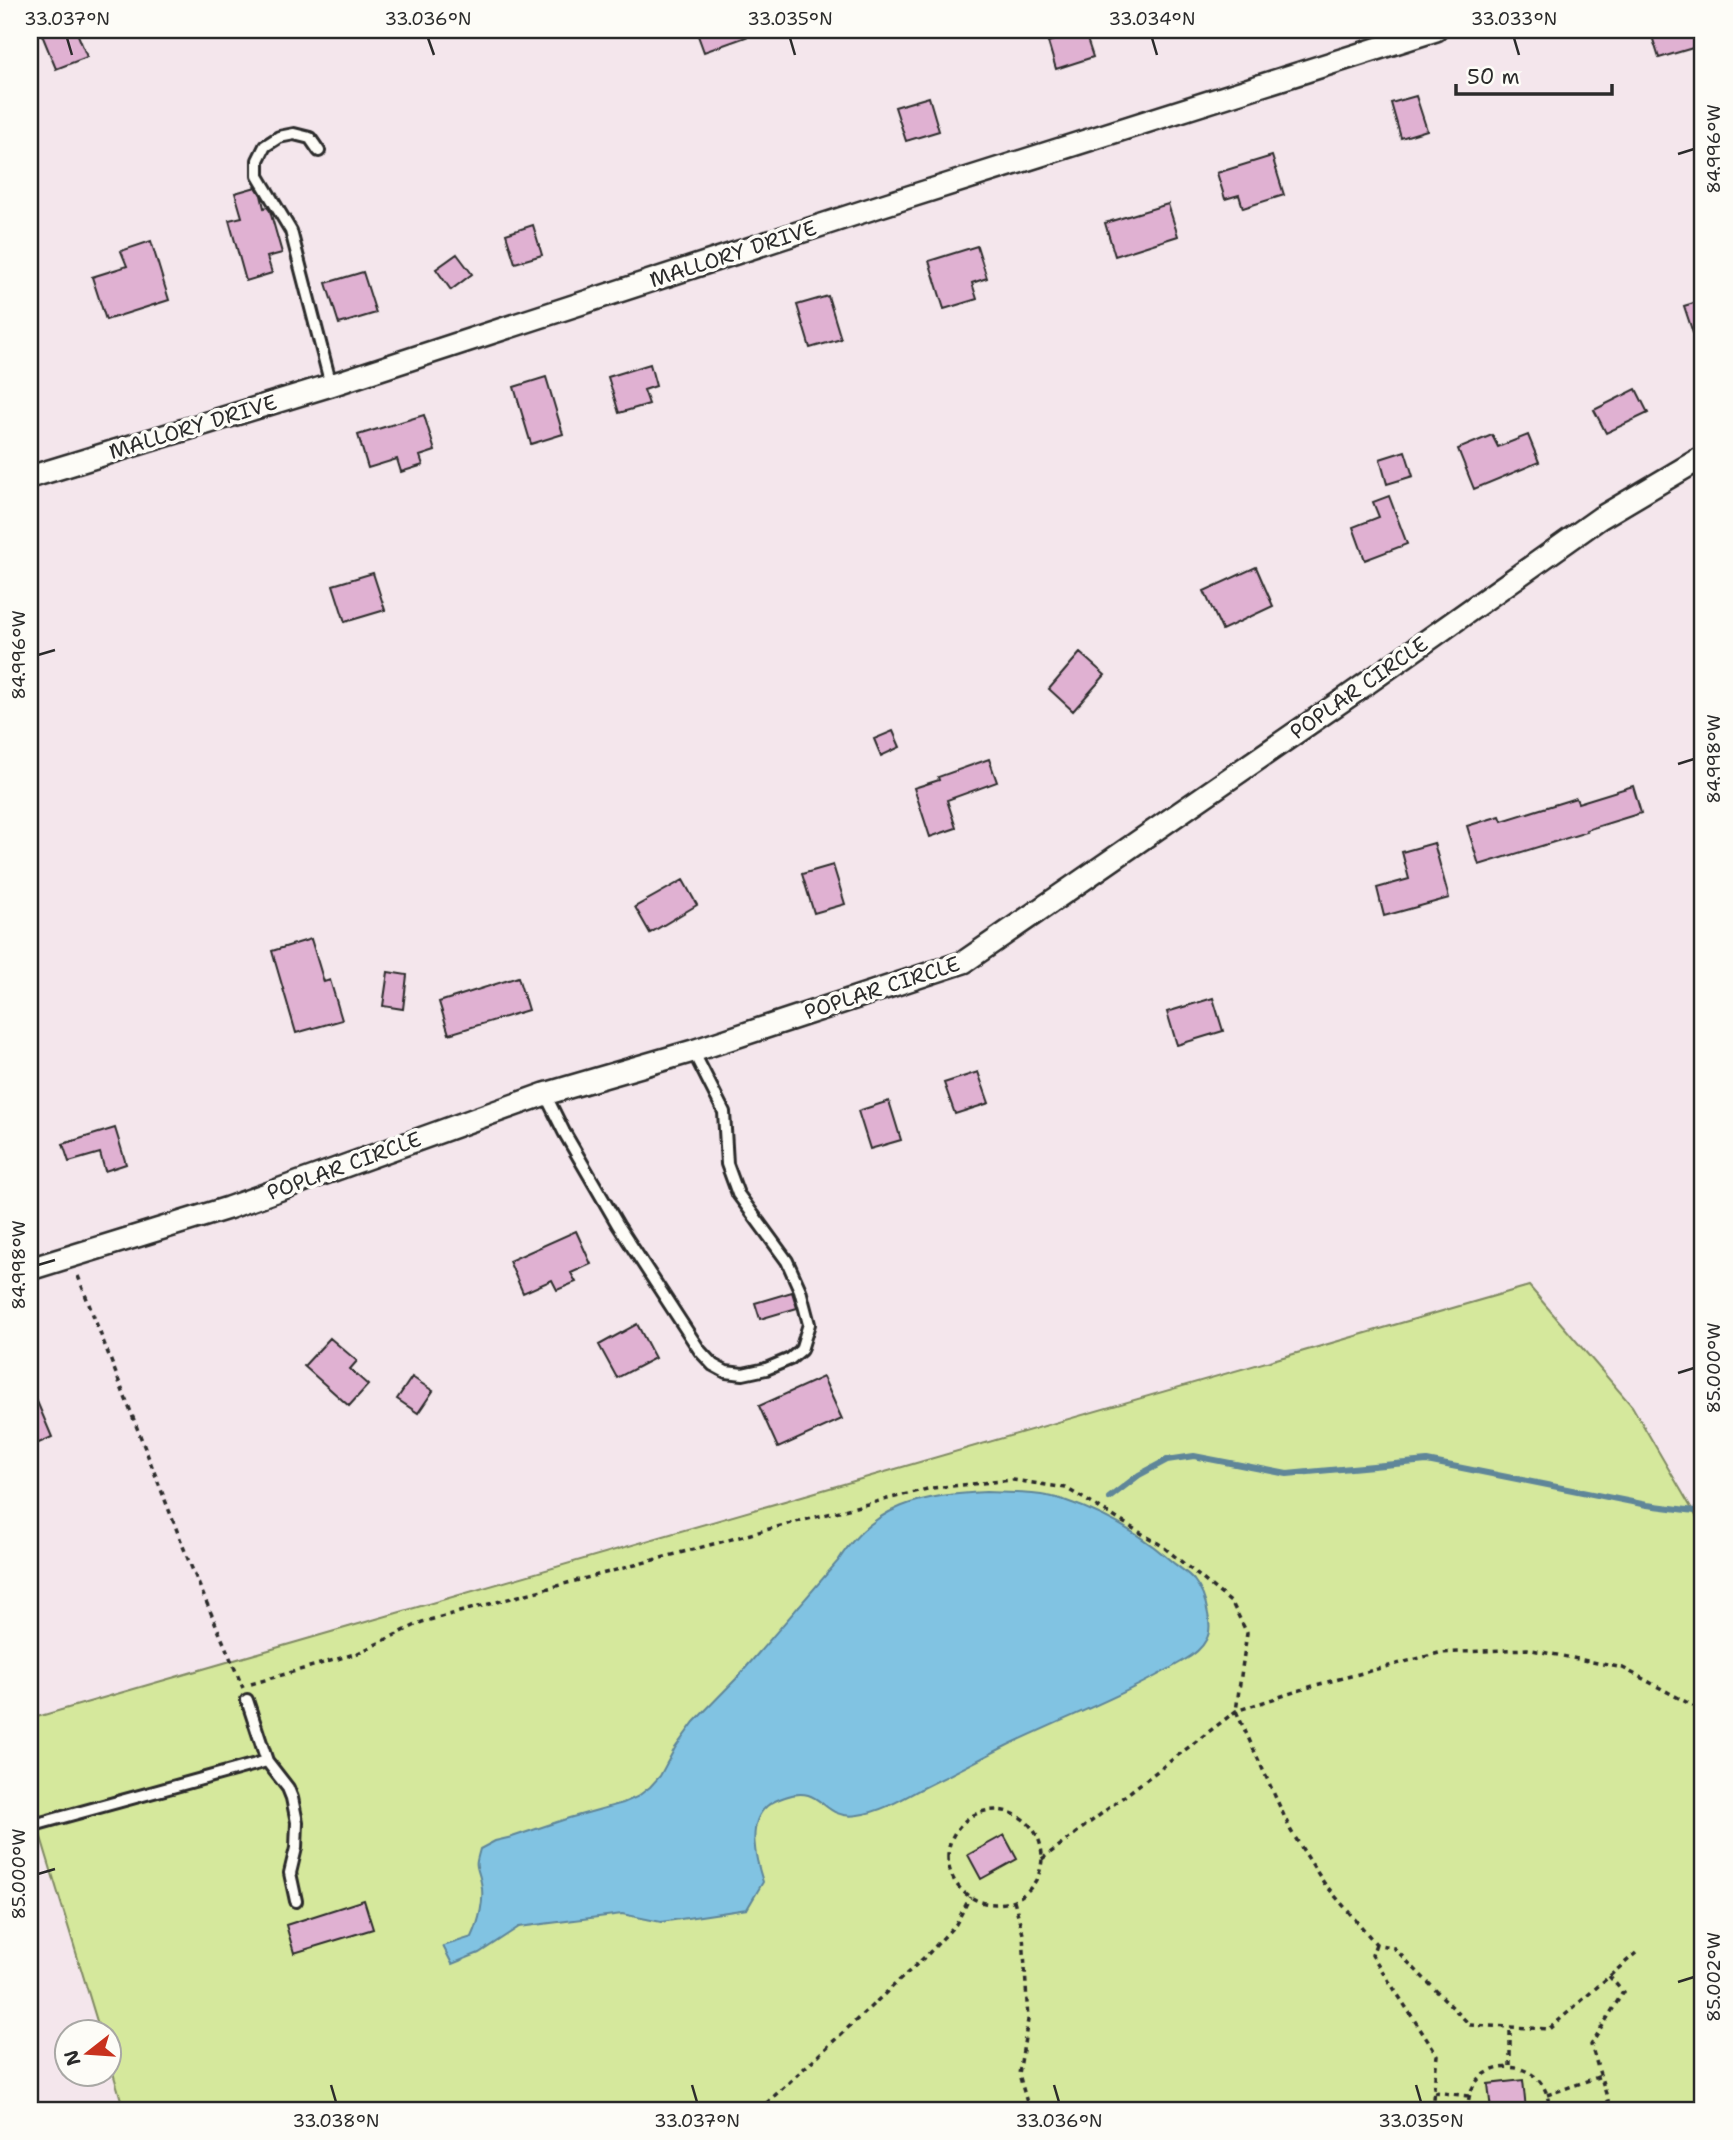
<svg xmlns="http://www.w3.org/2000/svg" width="1733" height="2140" viewBox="0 0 1733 2140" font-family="'Shantell Sans',sans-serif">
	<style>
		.green { fill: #d5e89c; stroke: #808a64; stroke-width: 2 }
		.water { fill: #81c3e2; stroke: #5f8699; stroke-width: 2 }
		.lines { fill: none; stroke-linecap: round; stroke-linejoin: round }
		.stream { stroke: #5f8699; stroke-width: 6 }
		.building { fill: #e0b1d2; stroke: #2b2b2b; stroke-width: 2 }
		.lane-casing { stroke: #2b2b2b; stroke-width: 16 }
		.street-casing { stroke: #2b2b2b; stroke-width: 26 }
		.path { stroke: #2b2b2b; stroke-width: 3.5; stroke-dasharray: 5 5; stroke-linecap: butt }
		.lane { stroke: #fdfcf7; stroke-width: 10 }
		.street { stroke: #fdfcf7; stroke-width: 21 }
		.ticks { fill: none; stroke: #2b2b2b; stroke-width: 2.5 }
		.labels { text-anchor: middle; stroke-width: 7; stroke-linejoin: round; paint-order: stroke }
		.street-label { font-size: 21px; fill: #2b2b2b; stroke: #fdfcf7 }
		.neatline { fill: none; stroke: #2b2b2b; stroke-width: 2.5 }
		.ticks-label { font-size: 18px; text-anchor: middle; fill: #2b2b2b }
	</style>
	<rect width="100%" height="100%" fill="#f4e6ec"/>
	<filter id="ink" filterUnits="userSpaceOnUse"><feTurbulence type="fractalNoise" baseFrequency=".0143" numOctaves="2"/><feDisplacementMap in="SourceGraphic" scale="14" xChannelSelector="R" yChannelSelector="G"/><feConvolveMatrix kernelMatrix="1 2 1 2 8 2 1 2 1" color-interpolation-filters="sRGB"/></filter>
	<g filter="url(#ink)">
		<!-- green -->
		<path class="green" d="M1529,1286L1632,1406L1703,1528V2110H124L109,2059L108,2032L100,2031L30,1801V1719Z"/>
		<!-- water -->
		<path class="water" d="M986,1492C1012,1493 1039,1492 1064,1500C1103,1513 1139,1533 1170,1560C1178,1567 1187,1572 1194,1580C1202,1590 1206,1602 1208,1614C1210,1623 1211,1632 1206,1640C1201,1650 1192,1656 1183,1661C1127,1694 1065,1718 1006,1746C978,1760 950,1775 921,1789C901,1800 880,1812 858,1815C821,1821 823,1783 785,1797C779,1799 772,1802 767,1806C746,1824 756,1860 763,1882L747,1909L661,1922L622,1914L519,1927L479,1953L452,1964L443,1946L472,1937C479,1922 485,1899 481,1882C477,1863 474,1870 480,1849L495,1841L512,1837L569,1818L623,1803L637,1797L650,1787L660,1776L675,1748L694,1722L736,1679L838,1561C874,1504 922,1495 986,1492Z"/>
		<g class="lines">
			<!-- stream -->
			<path class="stream" d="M1109,1498L1139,1475L1167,1460L1194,1456L1287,1474L1427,1461L1647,1505L1703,1512"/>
		</g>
		<!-- building -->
		<path class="building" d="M40,30H76L87,57L56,69Z
			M696,30H759L760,32L704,52Z
			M1084,30L1093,57L1056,69L1048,42Z
			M1650,30H1700L1703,45L1659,58Z
			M1416,96L1427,130L1401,138L1391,103Z
			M929,97L939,131L906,141L895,107Z
			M1272,156L1284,195L1243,208L1239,195L1225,199L1217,173Z
			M256,187L261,195L264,208L267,207L270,211L282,253L267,257L272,273L246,281L229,220L242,217L235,193Z
			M1168,204L1178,236L1115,256L1105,223Z
			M533,225L542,255L515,263L506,234Z
			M151,241L169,300L106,320L92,277L127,266L121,251Z
			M977,246L987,278L972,283L977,299L944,309L929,261Z
			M457,254L472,274L451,290L436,269Z
			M363,272L376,313L339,324L326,283Z
			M828,296L841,339L810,348L797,305Z
			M1703,300V354H1700L1684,306Z
			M650,364L656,386L644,390L649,404L619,413L608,377Z
			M546,377L563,434L531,444L514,387Z
			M1636,389L1648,413L1606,433L1594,410Z
			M424,415L435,451L420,456L423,465L401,472L397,459L368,468L358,435Z
			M1492,435L1498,447L1528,435L1539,462L1474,489L1458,449Z
			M1405,451L1413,476L1387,484L1380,459Z
			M1389,496L1407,544L1365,560L1353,527L1379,517L1373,502Z
			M1256,567L1273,606L1222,630L1204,591Z
			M373,573L385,610L345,622L333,585Z
			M1080,653L1105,675L1073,711L1049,689Z
			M893,731L900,747L881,756L874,739Z
			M989,759L997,782L947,800L956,828L930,837L914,788L939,780L938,777Z
			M1633,786L1641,813L1586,830L1587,832L1479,865L1467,826L1500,816L1502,821L1576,798L1578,803Z
			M1434,843L1449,898L1384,916L1377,888L1409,879L1402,852Z
			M833,865L845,904L814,913L802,874Z
			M683,880L697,905L650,933L635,907Z
			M311,939L324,982L330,980L342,1020L296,1033L272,951Z
			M388,972L407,975L403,1009L383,1006Z
			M518,977L528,1010L449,1034L439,1002Z
			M1213,998L1223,1031L1177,1045L1167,1012Z
			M978,1072L989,1103L955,1114L944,1083Z
			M889,1101L901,1140L870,1149L858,1111Z
			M115,1128L126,1164L105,1171L100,1153L69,1162L63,1144Z
			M576,1231L591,1264L571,1273L576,1282L557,1290L552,1280L523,1293L509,1261Z
			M792,1292L797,1308L760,1319L755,1303Z
			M637,1324L655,1358L617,1378L599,1345Z
			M330,1338L357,1361L350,1369L368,1385L349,1406L304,1366Z
			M412,1377L433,1391L418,1413L397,1399Z
			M823,1377L842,1419L778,1448L759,1406Z
			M30,1385L52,1437L30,1447Z
			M1004,1835L1017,1859L981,1879L968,1855Z
			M364,1900L373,1929L294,1953L286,1925Z
			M1523,2080L1526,2110H1491L1488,2084Z"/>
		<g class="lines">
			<!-- lane casing -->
			<g class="lane-casing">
				<path id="lane" d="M319,151L310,138L294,134L279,137L265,146L258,160V176L291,231L331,385
					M545,1094L564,1132L618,1225L700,1351L713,1365L726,1372L743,1374L766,1369L790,1359L801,1350L809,1324L800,1290L787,1261L738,1194L727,1164L724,1112L693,1051
					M267,1761L288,1788L292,1798L297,1822L296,1848L290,1873L296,1901
					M30,1826L267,1761L247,1700"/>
			</g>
			<!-- street casing -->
			<g class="street-casing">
				<path id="street" d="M30,477L331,385L877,207L1436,30
					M30,1269L228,1208L545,1094L693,1051L964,962L1349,696L1600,518L1703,457"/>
			</g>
			<!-- path -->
			<path class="path" d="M78,1276L188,1559L243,1688
				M251,1684L358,1653L422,1622L788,1524L931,1488L1013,1480L1066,1488L1161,1545L1232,1603L1247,1633L1236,1711L1291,1831L1324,1883L1376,1944L1394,1948L1470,2025L1549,2029L1636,1953
				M948 1857a47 47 0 1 1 94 0a47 47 0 1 1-94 0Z
				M1042,1859L1236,1711L1316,1685L1439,1653L1527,1649L1623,1668L1703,1711
				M1014,1900L1023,1934L1028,2020L1019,2074L1029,2110
				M1376,1944L1372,1955L1437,2055L1432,2110
				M1609,1976L1623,1992L1591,2045L1611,2110
				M1510,2066V2027
				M1434,2092L1469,2096
				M1547,2095L1601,2076
				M759,2110L929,1953L956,1924L970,1897
				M1468,2110C1466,2053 1550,2053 1549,2110"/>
			<!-- lane -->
			<use href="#lane" class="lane"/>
			<!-- street -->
			<use href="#street" class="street"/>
		</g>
	</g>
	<!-- ticks -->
	<path class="ticks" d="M67,38L72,55M428,38L434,55M790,38L795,55M1152,38L1157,55M1514,38L1519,55M1678,154L1694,149M38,655L55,650M1678,764L1694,759M38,1265L55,1260M1678,1373L1694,1368M38,1874L55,1869M1678,1982L1694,1977M331,2085L336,2102M692,2085L697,2102M1054,2085L1059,2102M1416,2085L1421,2102"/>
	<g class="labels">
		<!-- street labels -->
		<g class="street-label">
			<text transform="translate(733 254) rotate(-18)" y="7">MALLORY DRIVE</text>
			<text transform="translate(193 427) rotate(-17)" y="7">MALLORY DRIVE</text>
			<text transform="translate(1359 688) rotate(-35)" y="7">POPLAR CIRCLE</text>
			<text transform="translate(882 988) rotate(-18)" y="7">POPLAR CIRCLE</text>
			<text transform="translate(344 1166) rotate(-20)" y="7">POPLAR CIRCLE</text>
		</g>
	</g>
	<!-- margin -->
	<rect width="1733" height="2140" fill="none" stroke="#fdfcf7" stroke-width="77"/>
	<!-- north arrow -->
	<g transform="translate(88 2053) rotate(253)"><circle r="33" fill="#fdfcf7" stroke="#a9a8a5" stroke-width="2"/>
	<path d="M0-5L12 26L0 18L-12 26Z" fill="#c8321e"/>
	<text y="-10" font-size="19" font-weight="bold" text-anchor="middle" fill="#2b2b2b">N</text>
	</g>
	<!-- scale -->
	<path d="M1456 84v10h156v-10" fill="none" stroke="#2b2b2b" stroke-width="3.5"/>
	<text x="1467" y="84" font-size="21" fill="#2b2b2b" stroke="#fdfcf7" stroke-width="5" paint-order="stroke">50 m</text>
	<rect x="38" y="38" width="1656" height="2064" class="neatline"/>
	<g class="ticks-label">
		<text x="67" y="25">33.037°N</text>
		<text x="428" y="25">33.036°N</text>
		<text x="790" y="25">33.035°N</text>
		<text x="1152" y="25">33.034°N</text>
		<text x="1514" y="25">33.033°N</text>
		<text transform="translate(1714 149) rotate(-90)" y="6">84.996°W</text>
		<text transform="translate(19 655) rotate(-90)" y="6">84.996°W</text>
		<text transform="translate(1714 759) rotate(-90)" y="6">84.998°W</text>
		<text transform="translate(19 1265) rotate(-90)" y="6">84.998°W</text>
		<text transform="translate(1714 1368) rotate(-90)" y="6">85.000°W</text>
		<text transform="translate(19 1874) rotate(-90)" y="6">85.000°W</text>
		<text transform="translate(1714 1977) rotate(-90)" y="6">85.002°W</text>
		<text x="336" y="2127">33.038°N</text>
		<text x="697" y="2127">33.037°N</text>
		<text x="1059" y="2127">33.036°N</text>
		<text x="1421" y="2127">33.035°N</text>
	</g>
</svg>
